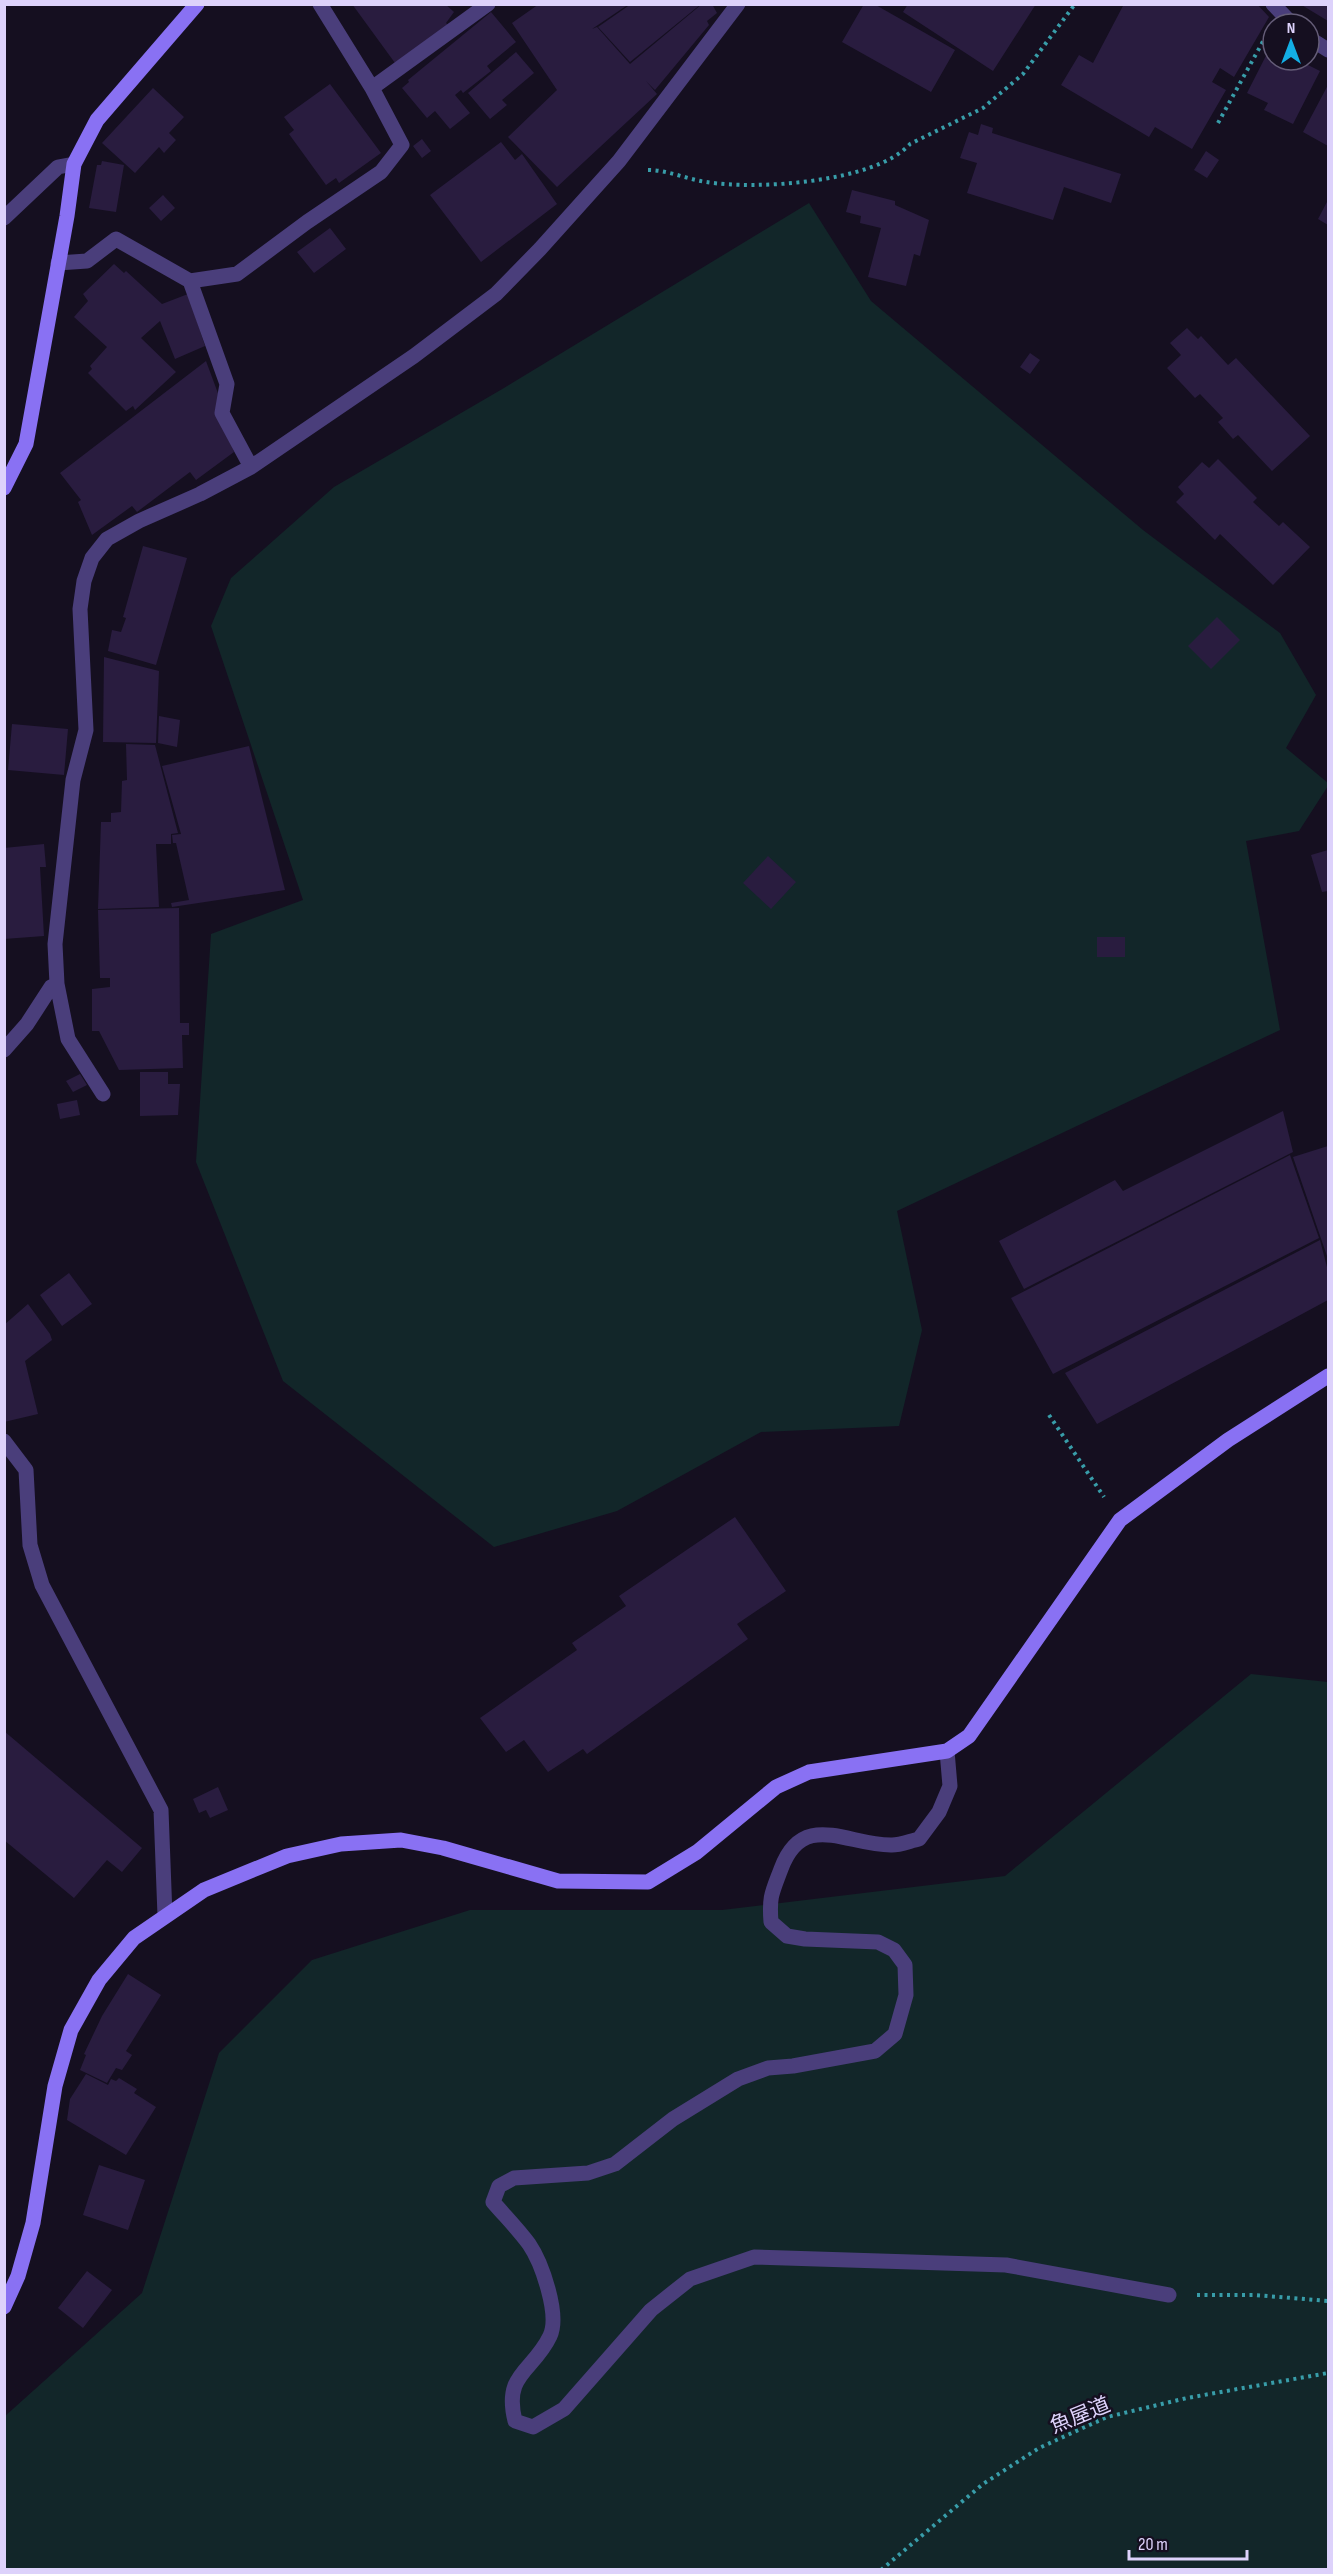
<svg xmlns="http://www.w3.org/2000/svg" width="1333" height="2574" viewBox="0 0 1333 2574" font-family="'Sofia Sans Condensed','Noto Sans JP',sans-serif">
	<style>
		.green { fill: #122629 }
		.building { fill: #291c3f }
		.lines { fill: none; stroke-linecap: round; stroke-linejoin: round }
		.path { stroke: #389da9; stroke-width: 4; stroke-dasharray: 3 4.5; stroke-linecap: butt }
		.lane { stroke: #4a3e7b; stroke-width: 15 }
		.street { stroke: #4a3e7b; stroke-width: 15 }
		.secondary { stroke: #8971f3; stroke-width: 15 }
		.labels { text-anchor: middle; stroke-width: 5; stroke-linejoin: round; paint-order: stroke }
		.street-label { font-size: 21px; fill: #ddd2fb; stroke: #150f20 }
	</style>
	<rect width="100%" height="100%" fill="#150f20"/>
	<!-- green -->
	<path class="green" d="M809,203L871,301L1143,530L1280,633L1316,695L1286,748L1328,783V786L1299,831L1246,841L1280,1030L897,1211L922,1330L899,1426L761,1432L617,1511L494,1547L283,1381L196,1162L211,934L303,900L211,626L231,578L334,487L504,388Z
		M1251,1674L1328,1682V2569H5L4,2417L142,2293L219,2053L312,1960L470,1910H722L1005,1876Z"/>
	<!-- building -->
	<path class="building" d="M352,4H445L454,12L446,23L448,25L395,63Z
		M539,4H629L592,29L597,27L630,64L702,4H712L717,13L707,21L709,25L655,90L646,81L657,94L557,187L508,137L557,90L512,23Z
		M631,4H701L630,62L598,27Z
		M864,4H874L955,50L931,92L842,42Z
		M908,4H1036L993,71L903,12Z
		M1124,4H1257L1269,17L1234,77L1220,68L1212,82L1226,90L1192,149L1155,127L1149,137L1061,85L1079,55L1093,63Z
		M1300,4H1328V21Z
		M491,12L516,42L487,66L491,71L463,93L461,90L455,95L470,113L450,129L435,111L427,118L402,88L409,82L408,80Z
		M1273,42V60H1298L1320,71L1293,124L1264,110L1268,103L1247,93Z
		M516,52L534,73L502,100L507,105L490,119L468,93Z
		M330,84L381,153L339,183L336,178L326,185L289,134L294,130L284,117Z
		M1328,85V146L1303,132Z
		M153,88L184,117L169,133L176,140L164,153L159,147L135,173L102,143Z
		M981,124L993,128L992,133L1121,174L1111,203L1064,187L1053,220L967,193L977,163L960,158L969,132L978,135Z
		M422,139L431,151L422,158L413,146Z
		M501,142L515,160L522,154L557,204L481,262L430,195Z
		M1206,151L1219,160L1207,178L1194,170Z
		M102,161L124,165L116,212L89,208L97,165H101Z
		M852,190L895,201V205L929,220L920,256L914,254L906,286L868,277L881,228L860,223L861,216L846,212Z
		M163,195L175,208L161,221L149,208Z
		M1328,200V225L1318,219Z
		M330,228L346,249L314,273L297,252Z
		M114,264L124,273L126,271L162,304L188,294L205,346L175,359L160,321L141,338L176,372L135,410L133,406L126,411L88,373L92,369L90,366L107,347L74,317L88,301L83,294Z
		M1187,328L1198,339L1201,336L1228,365L1236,358L1310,436L1272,471L1238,435L1233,439L1218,422L1223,418L1200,394L1195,398L1167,368L1181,355L1170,343Z
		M1030,353L1040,360L1030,374L1020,367Z
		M206,361L219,396L221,415L234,452L196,480L190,472L137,512L132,506L92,535L78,502L81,500L60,473Z
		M1218,459L1257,498L1253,502L1279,526L1283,522L1310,547L1273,585L1220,534L1215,540L1176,502L1184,494L1178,487L1202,462L1209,468Z
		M143,546L187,558L156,665L108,651L112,630L121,632L126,618L123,617Z
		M1217,617L1240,640L1211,669L1188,646Z
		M104,657L159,671L156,743L103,742Z
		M159,716L180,720L177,747L158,743Z
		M12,724L68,729L64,775L8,770Z
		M126,744L155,745L178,833L171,834V844H156L159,907L98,909L101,822H111V813L121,812L122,781L127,780Z
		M249,746L285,890L172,907L171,903L189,900L176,843H173L172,835L181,834L162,766Z
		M44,844L46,867H40L44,936L4,939V848Z
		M1328,850V891L1322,892L1311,855Z
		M768,856L796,882L771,909L743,883Z
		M179,908L180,1023H189V1035H182L183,1068L119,1070L99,1031H92V989L110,987V978H100L98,910Z
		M1097,937H1125V957H1097Z
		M140,1072H168V1084H180L178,1115L140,1116Z
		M80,1074L87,1085L73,1092L66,1081Z
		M77,1100L80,1115L60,1119L57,1104Z
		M1283,1111L1293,1152L1024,1289L999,1241L1115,1180L1123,1191Z
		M1328,1146V1259L1293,1157Z
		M1290,1155L1319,1238L1053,1374L1011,1298Z
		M1320,1240L1328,1271V1300L1097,1424L1065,1373Z
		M69,1273L92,1304L62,1326L40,1295Z
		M28,1304L50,1334L52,1340L25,1361L38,1414L4,1422V1325Z
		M735,1517L786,1591L737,1624L748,1639L587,1754L583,1749L548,1772L524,1740L506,1752L480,1718L577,1650L572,1643L626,1606L619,1596Z
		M4,1731L142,1848L122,1872L107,1860L74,1898L4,1840Z
		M218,1787L228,1810L210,1818L206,1810L199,1813L193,1799Z
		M128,1974L161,1995L126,2051L132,2055L122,2070L116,2068L107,2083L80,2070L86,2055L84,2054L102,2016Z
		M86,2074L108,2085L111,2079L116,2081L119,2078L137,2089L134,2093L156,2107L126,2155L67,2120L70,2099Z
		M99,2165L145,2180L128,2230L83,2215Z
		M87,2271L112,2290L83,2328L58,2308Z"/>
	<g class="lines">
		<!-- path -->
		<path class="path" d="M1218,123L1266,36
			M648,170C668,170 686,179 706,182C755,190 875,183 910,144L983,108L1023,74L1075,4
			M1049,1415L1104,1497
			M1197,2295H1255L1328,2301
			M881,2570L983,2484L1039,2448L1107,2417L1187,2398L1328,2373"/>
		<!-- lane -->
		<path class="lane" d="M947,1751L950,1786L939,1812L919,1839C910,1841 900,1845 892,1845C848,1846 803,1809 781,1869C772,1893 769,1896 771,1922L787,1936L805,1939L878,1942L894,1950L905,1965L906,1995L895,2034L875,2051L793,2066L768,2068L738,2079L673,2119L615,2164L588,2173L514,2178L499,2186L493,2202C505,2216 518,2229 529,2244C542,2263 560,2315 550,2336C533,2372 503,2373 515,2421L533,2427L564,2409L651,2310L690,2279L754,2257L1006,2265L1169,2295"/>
		<!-- street -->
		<path class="street" d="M1273,4L1292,24
			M1309,38L1328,50
			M372,88L488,4
			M4,218L58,167L74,164
			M58,263L87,261L116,239L190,281L227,384L222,413L251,467
			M190,281L237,274L307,222L381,172L402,145L372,88L320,4
			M4,1050L27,1024L51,987L57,984
			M103,1094L68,1039L57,984L55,944L73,780L86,730L80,609L84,581L92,558L107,539L139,521L200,494L251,467L414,356L496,294L540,249L619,161L738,4
			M4,1441L26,1470L30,1545L42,1585L161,1810L165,1916"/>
		<!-- secondary -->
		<path class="secondary" d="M4,488L26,444L67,216L74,164L97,120L197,4
			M4,2307L18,2276L33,2223L55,2086L71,2030L99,1980L134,1938L204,1890L287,1856L341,1844L401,1840L443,1848L558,1881L648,1882L697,1852L776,1787L809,1772L947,1751L969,1736L1120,1520L1228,1440L1328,1376"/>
	</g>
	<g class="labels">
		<!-- street labels -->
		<g class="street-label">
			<text transform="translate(1080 2415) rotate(-22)" y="7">魚屋道</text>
		</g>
	</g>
	<!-- border -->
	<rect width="1333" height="2574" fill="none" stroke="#ddd2fb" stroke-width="12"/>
	<!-- north arrow -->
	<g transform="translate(1291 42)"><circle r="28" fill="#150f20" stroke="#655d78" stroke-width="1.5"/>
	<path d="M0-4.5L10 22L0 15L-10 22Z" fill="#13aee5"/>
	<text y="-9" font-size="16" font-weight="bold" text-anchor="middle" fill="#ddd2fb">N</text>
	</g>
	<!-- scale -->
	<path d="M1129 2550v9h118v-9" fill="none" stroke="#ddd2fb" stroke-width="3"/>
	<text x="1138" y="2550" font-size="18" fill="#ddd2fb" stroke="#150f20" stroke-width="4.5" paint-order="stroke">20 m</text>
</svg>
